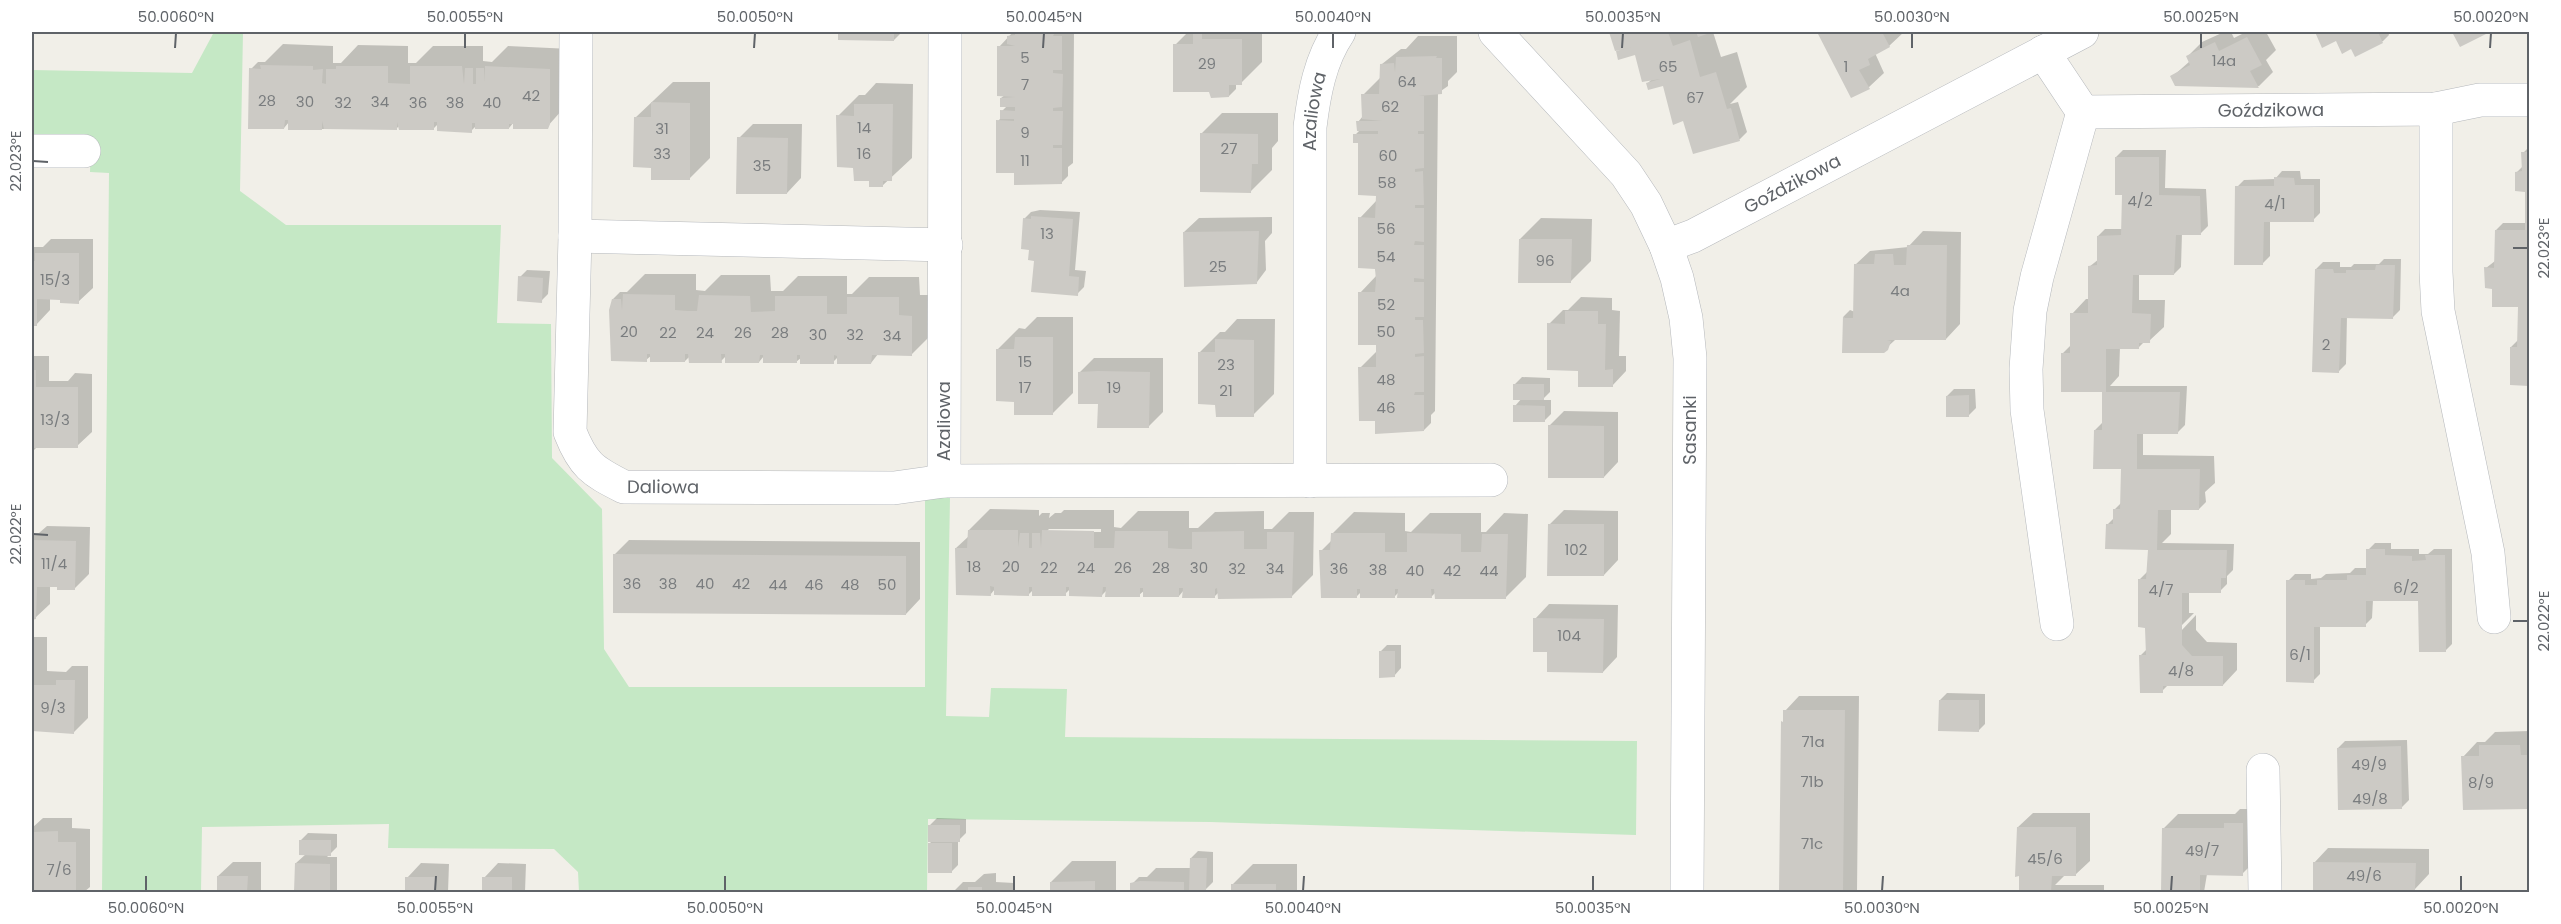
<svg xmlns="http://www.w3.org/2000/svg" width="2561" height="924" viewBox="0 0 2561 924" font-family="Poppins,sans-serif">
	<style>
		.green { fill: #c5e8c5 }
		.shadow { fill: #0003; fill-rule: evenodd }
		.building { fill: #cccac5 }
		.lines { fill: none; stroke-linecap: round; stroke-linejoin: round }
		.minor-casing { stroke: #b5b8bc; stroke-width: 34 }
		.minor { stroke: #fff; stroke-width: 33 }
		.ticks { fill: none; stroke: #5f6368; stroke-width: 2 }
		.labels { text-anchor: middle; stroke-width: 6; stroke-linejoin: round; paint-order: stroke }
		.number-label { font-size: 15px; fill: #7a7d7f }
		.street-label { font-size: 18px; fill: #5f6368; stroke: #fff }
		.neatline { fill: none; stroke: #5f6368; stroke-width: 2 }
		.ticks-label { font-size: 15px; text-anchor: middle; fill: #5f6368 }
	</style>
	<rect width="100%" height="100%" fill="#f1efe8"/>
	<!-- green -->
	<path class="green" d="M214,32H243L240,191L286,225H501L497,323L551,324L552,458L602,509L604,649L629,687H925V498H950L946,716L989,717L991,688L1067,689L1065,737L1637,741L1636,835L1210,822L928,819L927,892H579L578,872L554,849L388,848L389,824L202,827L201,892H102L109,173L90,172L91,143L32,142V70L192,73Z"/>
	<!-- shadow -->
	<path class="shadow" d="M839,32H902L894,40L839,39Z
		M1013,32H1074L1073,163L1068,167V176L1061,183L1015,171L998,121L1002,117V111L1007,106L1001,98L1005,95L999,47Z
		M1188,32H1262V62L1241,83H1236V89L1229,96L1175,45Z
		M1610,32H1713L1721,57L1737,52L1747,87L1730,104L1738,102L1747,132L1740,139L1694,152L1684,120L1664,84L1648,83L1652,79L1636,53L1618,52L1623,47L1616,49Z
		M1818,32H1904L1889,46L1875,53L1884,73L1869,87L1851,96Z
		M2224,32H2231L2234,38L2246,32H2266L2276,50L2266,60L2273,72L2259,86L2176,84L2172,77L2190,61L2187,57L2202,42Z
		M2316,32H2388L2389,35L2383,41L2356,55L2352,47L2337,39L2323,46Z
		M1418,36H1457V72L1448,81V86L1438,93L1435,411L1431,415V423L1424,430L1377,419L1360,368L1378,350L1360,293L1377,275L1360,218L1377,200V194L1355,135L1360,130L1358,122L1363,116V95L1380,78L1382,64L1401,49H1406Z
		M283,44L333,46V63H341L358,45L408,46V63H416L433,46H483V61L492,62L508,46L571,49L570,101L547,127L514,122L509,128L475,127L471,131L439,123L433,129L400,125L396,129H322L289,122L284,128L251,69L258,62H265Z
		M673,82H710V158L689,179L653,166L635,118Z
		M876,83L913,84L912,158L882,186L871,181L838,116L859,95H865Z
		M1222,113H1278V141L1272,148V170L1251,191L1201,134Z
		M753,124H802L801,178L787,193L739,138Z
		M2530,146V384H2511V347L2518,340L2519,306L2493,287L2486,268L2495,261L2496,230L2503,223H2526V190L2517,172L2524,165L2523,153Z
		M2123,150H2166L2165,188L2206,189L2208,226L2201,233H2182L2181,267L2174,274L2139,273V300H2165L2164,327L2149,341H2145L2138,348L2120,347L2119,376L2110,386H2187L2185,425L2178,432H2143V455L2214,456L2215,483L2205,492L2206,502L2199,509H2171V534L2162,543L2234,544L2233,570L2227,576V584L2220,591H2189V613H2194L2181,626V631L2196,615V630L2207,642L2237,643V670L2223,685L2169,684L2162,691L2141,655L2147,649V628L2140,579L2147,572L2149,550L2107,525L2115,517V509L2122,502L2125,467L2095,430L2102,423L2104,391L2063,353L2072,344V314L2086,299H2090L2089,267L2099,259L2098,236L2105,229H2122L2123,194L2116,157Z
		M2282,171H2300L2301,179H2320V213L2313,220H2270V256L2263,263L2237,187L2244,180L2275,179Z
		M1040,210L1080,212L1075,270L1086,271L1084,287L1077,294L1035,259L1024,219L1031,212Z
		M1272,217V233L1265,241L1266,270L1257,282L1184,232L1199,218Z
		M1541,218L1592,219L1591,261L1570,282L1520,239Z
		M1923,231L1961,232L1960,324L1946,339L1895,340L1883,351H1844V316L1850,310L1855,312V265L1870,251L1908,247Z
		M51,239H93V288L78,302L50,298V310L36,325H32V247H43Z
		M2384,259H2401L2400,310L2393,317L2347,316L2346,364L2339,371L2316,269L2323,262H2340V267H2351L2354,264H2379Z
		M527,270L550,271L548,294L541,301L520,277Z
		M645,274H696V290L705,291L721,275H770L771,291H783L798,276H847V294H852L869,277H919L920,295H932V334L911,355L878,354L871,363L838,357L833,362L802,357L796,362L764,356L759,362L726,356L721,361L690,356L685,361L652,355L646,360L613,299L620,292H627Z
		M1581,297L1612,298V310L1620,311L1619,356H1626V371L1612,386L1579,369L1549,324L1563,310H1568Z
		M1037,317H1073V393L1052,414L1015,400L998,349L1019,328L1025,329Z
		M1237,319H1275L1274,394L1253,415L1216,403L1199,353L1220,332H1225Z
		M32,356H49V381H68L75,373L92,374V432L77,446H38L32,452Z
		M1094,358H1163V412L1149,426L1099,402L1080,372Z
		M1522,377L1550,378V392L1542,400H1551V414L1544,421L1515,406L1522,398L1515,384Z
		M1954,389H1975L1976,408L1969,415L1947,396Z
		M1564,411L1618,412V462L1604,477L1549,426Z
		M990,509L1039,510V516L1042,513H1050L1049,518L1055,513H1061L1064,510H1114V527L1121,528L1138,511H1189V528H1198L1215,512L1264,511V529H1272L1289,512H1314L1313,575L1292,596L1219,592L1215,596L1184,590L1179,596L1145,590L1139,595L1107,590L1102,595L1070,589L1065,594L1033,590L1028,595L995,589L990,595L956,548L969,536V530ZM1049,529H1101V532H1046Z
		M1564,510L1618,511V560L1604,575L1549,525Z
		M1354,512L1405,513V531L1411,532L1430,513H1481V532H1486L1504,513L1528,514L1526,577L1505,598L1436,592L1431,597L1399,592L1394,597L1362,591L1356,597L1321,551L1333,539V533Z
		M47,526L90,527L89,574L75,588L50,585V604L35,618H32V534L39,533Z
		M629,540L920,542V599L906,614L615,554Z
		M2375,543H2391V549H2419V554H2428L2434,549H2452V644L2445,651L2420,600H2373L2372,618L2365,625L2320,626V674L2313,681L2288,581L2295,574H2311V579L2321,578L2326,574L2350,573L2355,568H2368V550Z
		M1549,604L1618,605L1617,657L1603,672L1548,650L1535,619Z
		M32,637H47V671L66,672L72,666H88V718L74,732L32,730Z
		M1387,645H1401V668L1394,676L1380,652Z
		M1947,693L1985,694V724L1978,731L1940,700Z
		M1799,696H1859L1857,892H1782L1781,824L1785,711Z
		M2530,731V807L2464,808L2463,757L2477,742H2485L2495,732Z
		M2407,740L2409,800L2402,807L2338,748L2345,741Z
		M2240,809H2257L2256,860L2242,874H2207L2204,892H2163L2164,828L2178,814H2235Z
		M2033,813H2090V861L2075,875H2065L2055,885H2104V892H2027L2018,827Z
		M43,818H72V828L90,829V887L84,892H32V828Z
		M937,818L966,819V833L958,841V865L951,872L929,844L933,840L930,825Z
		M308,833L337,834V847L327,857H337V892H292L295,889L296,863L306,854L301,840Z
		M2328,848L2429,849V874L2415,889H2375V892H2314V863Z
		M1198,851L1213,852V882L1206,889L1197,888V892H1132V884L1139,877H1147L1156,868H1191V858Z
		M1072,861H1116V892H1051V882Z
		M233,862H261V892H218V876Z
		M421,863L449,864L448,892H406L407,878Z
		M498,863L526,864L525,892H484V878Z
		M1253,864H1297V892H1232V885Z
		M996,873V882L1014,883V892H953L963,882H975L984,874Z"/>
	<!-- building -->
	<path class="building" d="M838,32H894V41L838,40Z
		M1015,32H1055L1053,36H1062V70H1053V73L1063,74L1062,107L1053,108V111H1063L1062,145H1053V148H1062V184L1014,185V173H996V120L1014,121V119H1000V110L1015,111V107H1000V98L1015,97L997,96V46H1015L1007,44V36L1015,35Z
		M1193,32H1202V39H1242V85H1229V97L1211,98L1209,92H1173V44H1193Z
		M1609,32H1668L1673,46L1690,40L1700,77L1716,72L1727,109L1731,108L1740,141L1693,154L1683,121L1673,125L1663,86L1648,90L1646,83L1660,79L1642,82L1635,55L1618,60L1616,51L1633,47L1615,51Z
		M1696,32H1713L1698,37Z
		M1817,32H1882L1890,47L1868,59L1870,65L1859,70L1870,89L1851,98Z
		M2315,32H2378L2383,43L2355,57L2351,49L2342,54L2336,41L2322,48Z
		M2452,32H2490L2460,47Z
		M2247,37L2262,65L2250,71L2259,88L2175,86L2170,76L2190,65L2186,56L2215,42L2219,51Z
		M1437,56L1436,58H1442V94L1418,96H1424V131H1418V134H1424V168L1415,169V172L1423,171L1424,205H1415V208H1424V242L1415,241L1414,245H1424V279L1414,278V282H1424V317H1415V320H1423L1424,353L1415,354V357L1424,356V392H1415L1414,395H1424V431L1375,434V421H1359L1358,367H1376V345H1358V292H1375L1376,280L1375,269L1358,268V217L1375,218L1376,196L1358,195V143H1353V134H1378V131H1357L1356,121H1382L1362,119L1361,94H1379L1380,64L1394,63L1395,72L1396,57Z
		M260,65L313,66V70L323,69L322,83L326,84V69H336V66H388V83L410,84V66H462L464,84L465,68H473V84H476V68H484L485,82V66L550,69V124L548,129H513V124H509V129H475V123H472V133L437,131V122H434V130H399L397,122V130L324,129L322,121V130H288V120H285L284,129H248L249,68L261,69Z
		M651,102L690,103V180H651V168L633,167L634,117H651Z
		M854,104H893L892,181H883V187H869V181H854L853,168L837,167L836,115L854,116Z
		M1200,133L1258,134V164H1252L1251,193L1200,192Z
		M737,137L788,138L787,194H736Z
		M2521,152H2529V386L2510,385V347H2517L2518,307H2492V289L2485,288L2484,267L2494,268L2495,230H2525V192L2515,191V172L2522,171Z
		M2115,157H2159V195L2200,196L2201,235H2176L2174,275H2133L2132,313L2151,314L2150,343H2139V349H2106V392H2180L2178,434H2137V469H2200L2199,510H2158L2157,550H2227L2226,578H2221V593H2182V645L2192,656H2223V686H2163V693H2140L2139,655H2146L2145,628L2138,627V579H2146L2148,550L2105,549L2106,524H2113V509H2120L2121,469H2093L2094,430H2102V392H2061V353H2070V313H2088V266L2097,265V236L2121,235L2122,195H2115Z
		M2274,177L2294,178L2295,185H2314V222H2264L2263,265H2234L2235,186H2274Z
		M1031,216L1073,219L1069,276L1079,277L1078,296L1031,292L1034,261L1028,260L1029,250L1021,249L1023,218L1031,219Z
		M1259,231L1257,284L1184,287L1183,232Z
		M1519,239H1572L1571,283H1518Z
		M1907,245H1947L1946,340H1887L1891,341L1888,350L1884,353H1842L1843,316L1845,318H1853L1854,264H1874L1875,254H1893L1894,265H1906Z
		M35,253H79V304L60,303V300L37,299V326H32V261H35Z
		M2376,265H2395L2393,319L2341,318L2339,373L2312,372L2315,269H2333L2334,273H2346V270H2375Z
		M518,276L543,278L542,303L517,301Z
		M623,294L675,295V310L687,311H697L699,295L750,296L751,312L775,311V296H827V314H847V297H899V315L912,316V356L872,355L871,364H837V356L834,355V364H800V355H797V363H763V355H760L759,363H725V354H721L722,363H689L688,354H685V362H650V354H647V362L611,361L609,310L612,299H621L622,310Z
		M1565,311H1598V324H1606L1605,370L1613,369V387H1578V371L1547,370V323L1565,324Z
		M1015,337H1053V415H1014V402L996,401V349H1014Z
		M1215,339L1254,340V417H1216L1215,405L1198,404V352H1215Z
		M32,370H36V387H78V448H32Z
		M1098,371L1150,372L1149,428H1097L1098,404H1078V372Z
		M1513,384H1544V400H1513Z
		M1969,395V417H1946V396Z
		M1513,405L1545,406V422H1513Z
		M1548,425L1604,426V478H1548Z
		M1548,524H1604V576H1547Z
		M968,530H1018V547L1020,533H1029V548H1032V533H1040L1041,548L1042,530L1094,531V548H1114L1115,531H1168V548L1180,549H1192V532L1244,531V549H1267V532H1294L1292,598L1218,599L1217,588L1215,589V598H1182L1183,588H1179V597H1143V588H1140V597H1105L1106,587H1103L1102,597L1069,596V587H1066V596H1032V587H1029V596L994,595V587L990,586L991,596L956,595L955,548H967Z
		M1331,533H1385V552H1407V533L1461,534V552H1481L1482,534H1508L1506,599H1435L1434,589H1431L1432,598H1397L1398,589H1395V598H1360V589H1357V598H1321L1319,550H1330Z
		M32,540L76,541L75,590H57V587H37L36,619L32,620Z
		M2366,549H2385V555L2412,556V561L2426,560L2425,555H2445L2446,652H2419L2418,601H2366V627H2314V683L2286,682V580H2305V585H2317V580H2347V575H2366Z
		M613,554L906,556V615L613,613Z
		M1533,618L1604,619L1603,673L1547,672V652H1533Z
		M1379,651H1395V677L1379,678Z
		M56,680H75L74,734L32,731V685H56Z
		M1939,700H1979V732L1938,731Z
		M1783,710H1845L1843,892H1779L1781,721L1783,722Z
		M2479,745H2520L2521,755H2529V809L2463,810L2461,756H2479Z
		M2401,746L2402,809L2338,810L2337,748Z
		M2224,823H2243V876L2200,875V892H2161L2162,828H2224Z
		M928,825H960V842H928Z
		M2017,827H2076V876H2052L2051,892H2019V876L2015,877Z
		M58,831V842H76V892H32V832Z
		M299,840H331V856L299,855Z
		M928,843H952V873H928Z
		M1190,858H1207L1206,890H1189Z
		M2313,862L2416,863L2415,890L2313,892Z
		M295,863L330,864V892H294Z
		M217,876H248L247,892H217Z
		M405,877H435V892H405Z
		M482,877H512V892H482Z
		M1095,881V892H1050V882Z
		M1140,881L1184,882V892H1130V883Z
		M1231,884H1276V892H1231Z
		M968,887H982V892H968Z"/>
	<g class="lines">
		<!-- minor casing -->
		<g class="minor-casing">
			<g id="minor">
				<path id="s1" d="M576,32L575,236L570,432C583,465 592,471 624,487L894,488L944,481"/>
				<path d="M945,32L944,481L1491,480"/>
				<path d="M1495,32L1626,174L1646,204L1666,246L1677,278L1686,318L1690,358L1687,892"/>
				<path id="s2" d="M2043,52L2083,112L2436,109L2480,100H2530"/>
				<path d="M2436,109V272L2438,311L2488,553L2494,617"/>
				<path d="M32,151H84"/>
				<path d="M575,236L946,245"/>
				<path id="s3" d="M1666,246L1693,236L2082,32"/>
				<path id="s4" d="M1310,481V127C1314,94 1320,60 1339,32"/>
				<path d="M2057,624L2027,410L2026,369L2030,311L2037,277L2083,112"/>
				<path d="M2263,770L2265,892"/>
			</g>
		</g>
		<!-- minor -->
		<use href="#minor" class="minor"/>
	</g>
	<!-- ticks -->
	<path class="ticks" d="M175,48L176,33M465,48V33M754,48L755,33M1043,48L1044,33M1333,48V33M1622,48L1623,33M1912,48V33M2201,48V33M2490,48L2491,33M33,161L48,162M2513,248H2528M33,534L48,535M2513,621H2528M146,891V876M435,891L436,876M725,891V876M1014,891V876M1303,891L1304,876M1593,891V876M1882,891L1883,876M2171,891L2172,876M2461,891V876"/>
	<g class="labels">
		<!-- number labels -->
		<g class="number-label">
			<text x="1025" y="63">5</text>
			<text x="2224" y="66">14a</text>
			<text x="1207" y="69">29</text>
			<text x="1668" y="72">65</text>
			<text x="1846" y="72">1</text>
			<text x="1407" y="87">64</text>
			<text x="1025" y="90">7</text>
			<text x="531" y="101">42</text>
			<text x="1695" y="103">67</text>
			<text x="267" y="106">28</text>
			<text x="305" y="107">30</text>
			<text x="380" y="107">34</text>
			<text x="343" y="108">32</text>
			<text x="418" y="108">36</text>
			<text x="455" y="108">38</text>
			<text x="492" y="108">40</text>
			<text x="1390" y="112">62</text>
			<text x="864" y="133">14</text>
			<text x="662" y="134">31</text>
			<text x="1025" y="138">9</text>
			<text x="1229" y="154">27</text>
			<text x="662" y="159">33</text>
			<text x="864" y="159">16</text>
			<text x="1388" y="161">60</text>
			<text x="1025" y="166">11</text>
			<text x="762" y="171">35</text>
			<text x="1387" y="188">58</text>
			<text x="2140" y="206">4/2</text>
			<text x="2275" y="209">4/1</text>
			<text x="1386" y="234">56</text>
			<text x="1047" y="239">13</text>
			<text x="1386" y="262">54</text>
			<text x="1545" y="266">96</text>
			<text x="1218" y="272">25</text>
			<text x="55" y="285">15/3</text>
			<text x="1900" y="296">4a</text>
			<text x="1386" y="310">52</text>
			<text x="629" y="337">20</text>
			<text x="1386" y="337">50</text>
			<text x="668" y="338">22</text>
			<text x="705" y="338">24</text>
			<text x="743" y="338">26</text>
			<text x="780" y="338">28</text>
			<text x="818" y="340">30</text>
			<text x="855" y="340">32</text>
			<text x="892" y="341">34</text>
			<text x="2326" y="350">2</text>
			<text x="1025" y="367">15</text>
			<text x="1226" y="370">23</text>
			<text x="1386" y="385">48</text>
			<text x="1025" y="393">17</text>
			<text x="1114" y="393">19</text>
			<text x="1226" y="396">21</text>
			<text x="1386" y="413">46</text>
			<text x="55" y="425">13/3</text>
			<text x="1576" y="555">102</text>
			<text x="54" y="569">11/4</text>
			<text x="974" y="572">18</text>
			<text x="1011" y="572">20</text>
			<text x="1049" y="573">22</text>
			<text x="1086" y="573">24</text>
			<text x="1123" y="573">26</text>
			<text x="1161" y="573">28</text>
			<text x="1199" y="573">30</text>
			<text x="1237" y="574">32</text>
			<text x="1275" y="574">34</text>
			<text x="1339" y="574">36</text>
			<text x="1378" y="575">38</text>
			<text x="1415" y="576">40</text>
			<text x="1452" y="576">42</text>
			<text x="1489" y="576">44</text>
			<text x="632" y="589">36</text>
			<text x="668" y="589">38</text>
			<text x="705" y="589">40</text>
			<text x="741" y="589">42</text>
			<text x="778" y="590">44</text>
			<text x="814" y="590">46</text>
			<text x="850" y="590">48</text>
			<text x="887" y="590">50</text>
			<text x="2406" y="593">6/2</text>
			<text x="2161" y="595">4/7</text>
			<text x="1569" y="641">104</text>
			<text x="2300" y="660">6/1</text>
			<text x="2181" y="676">4/8</text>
			<text x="53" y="713">9/3</text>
			<text x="1813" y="747">71a</text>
			<text x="2369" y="770">49/9</text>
			<text x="1812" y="787">71b</text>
			<text x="2481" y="788">8/9</text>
			<text x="2370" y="804">49/8</text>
			<text x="1812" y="849">71c</text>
			<text x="2202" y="856">49/7</text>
			<text x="2045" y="864">45/6</text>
			<text x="59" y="875">7/6</text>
			<text x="2364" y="881">49/6</text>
		</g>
		<!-- street labels -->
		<g class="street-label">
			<text dy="6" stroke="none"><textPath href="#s2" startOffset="260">Goździkowa</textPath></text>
			<text dy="6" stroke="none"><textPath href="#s4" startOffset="370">Azaliowa</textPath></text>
			<text dy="6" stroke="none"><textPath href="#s3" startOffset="141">Goździkowa</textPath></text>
			<text transform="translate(944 421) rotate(-90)" y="6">Azaliowa</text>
			<text transform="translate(1690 430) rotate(-90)" y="6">Sasanki</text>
			<text dy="6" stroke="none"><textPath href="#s1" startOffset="519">Daliowa</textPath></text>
		</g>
	</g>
	<!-- border -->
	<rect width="2561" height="924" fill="none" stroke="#ffffff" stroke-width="66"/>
	<rect x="33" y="33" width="2495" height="858" class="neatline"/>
	<g class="ticks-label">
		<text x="176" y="22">50.0060°N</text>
		<text x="465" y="22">50.0055°N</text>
		<text x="755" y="22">50.0050°N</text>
		<text x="1044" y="22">50.0045°N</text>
		<text x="1333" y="22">50.0040°N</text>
		<text x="1623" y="22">50.0035°N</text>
		<text x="1912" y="22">50.0030°N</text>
		<text x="2201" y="22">50.0025°N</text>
		<text x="2491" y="22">50.0020°N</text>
		<text transform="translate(16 161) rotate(-90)" y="5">22.023°E</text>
		<text transform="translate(2544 248) rotate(-90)" y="5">22.023°E</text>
		<text transform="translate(16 534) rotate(-90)" y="5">22.022°E</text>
		<text transform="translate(2544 621) rotate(-90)" y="5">22.022°E</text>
		<text x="146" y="913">50.0060°N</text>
		<text x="435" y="913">50.0055°N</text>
		<text x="725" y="913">50.0050°N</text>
		<text x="1014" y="913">50.0045°N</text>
		<text x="1303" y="913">50.0040°N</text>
		<text x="1593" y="913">50.0035°N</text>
		<text x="1882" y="913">50.0030°N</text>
		<text x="2171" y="913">50.0025°N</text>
		<text x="2461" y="913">50.0020°N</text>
	</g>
</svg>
